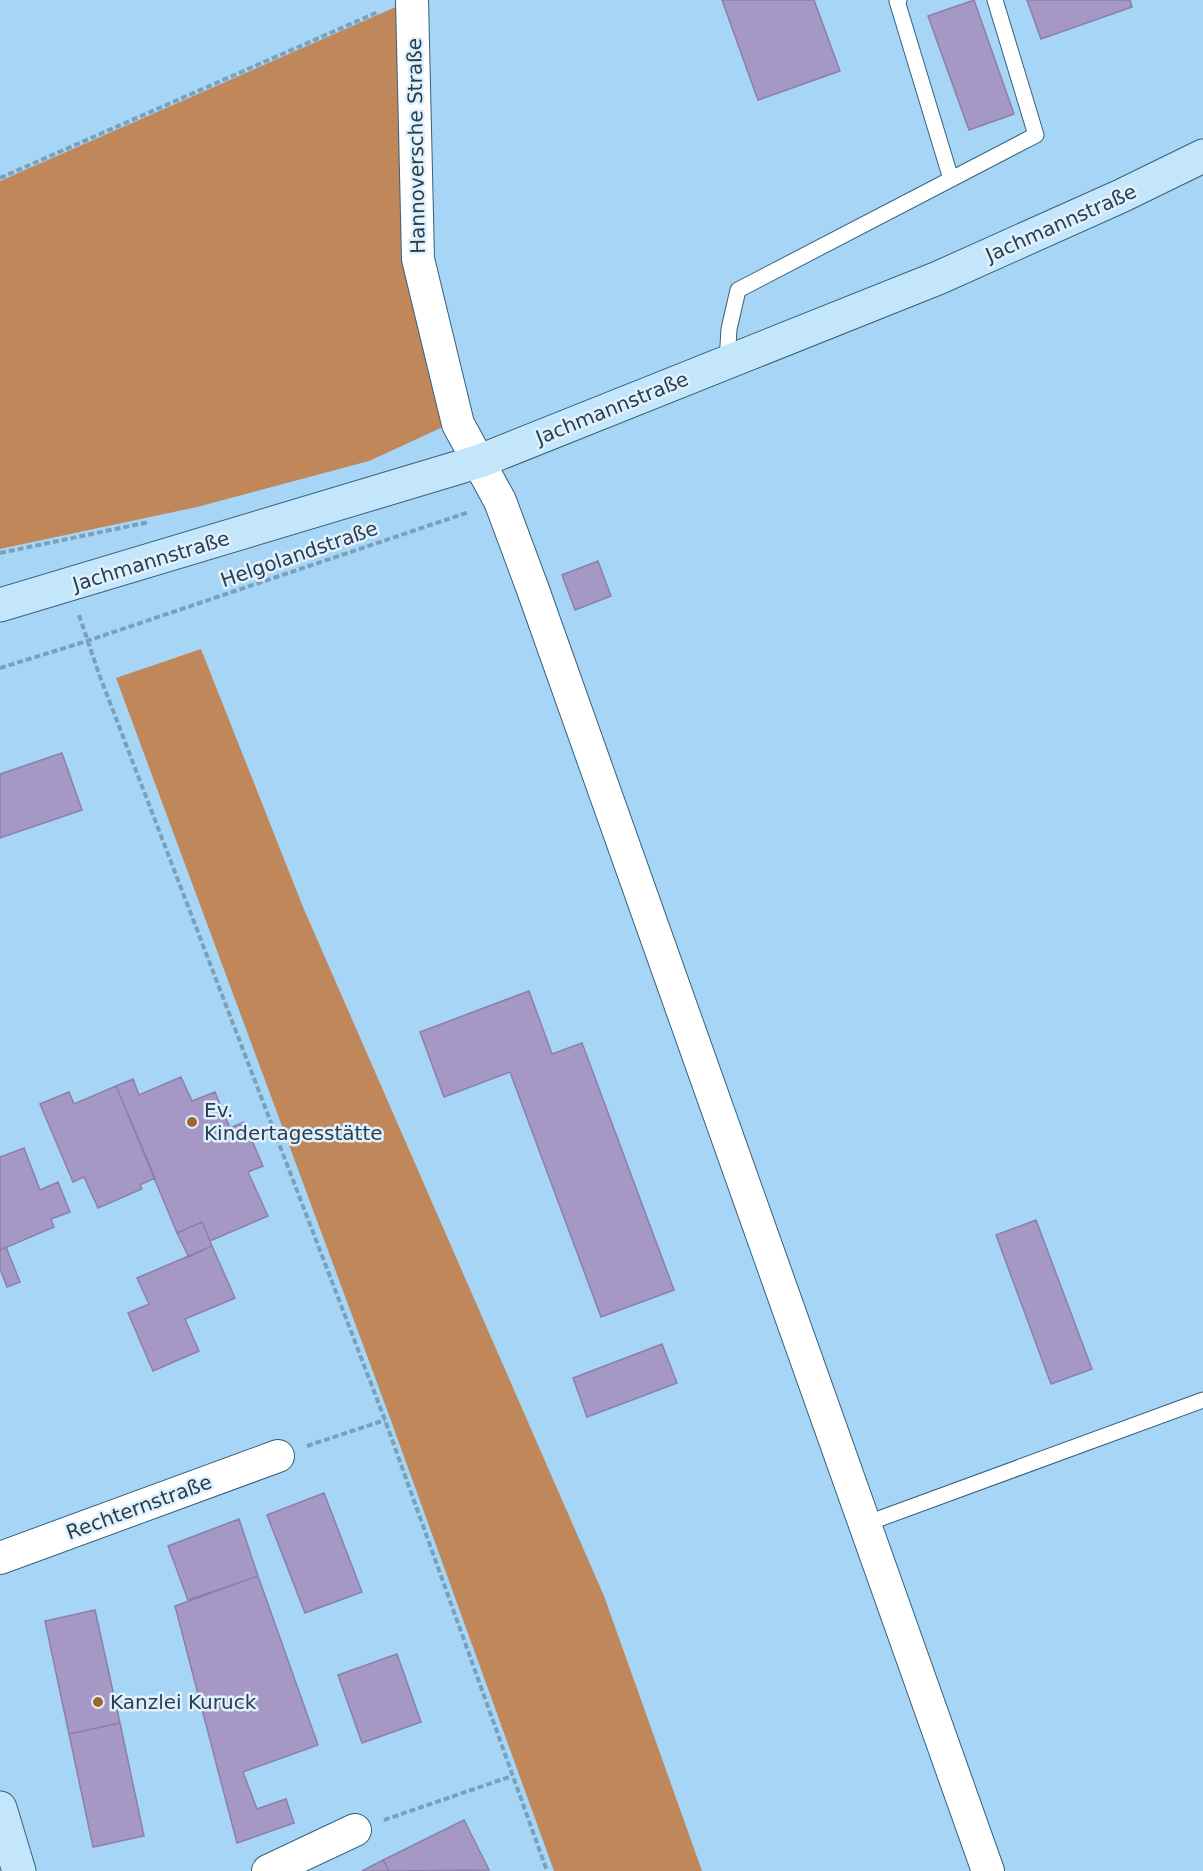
<svg xmlns="http://www.w3.org/2000/svg" width="1203" height="1871" viewBox="0 0 1203 1871" font-family="'DejaVu Sans',sans-serif">
	<style>
		.forest { fill: #c0885a }
		.building { fill: #a698c5; stroke: #8d7fab; stroke-width: 1.5 }
		.lines { fill: none; stroke-linecap: round; stroke-linejoin: round }
		.lane-casing { stroke: #36617d; stroke-width: 17 }
		.street-casing { stroke: #36617d; stroke-width: 34 }
		.secondary-casing { stroke: #36617d; stroke-width: 35 }
		.path { stroke: #7ba1ba; stroke-width: 4; stroke-dasharray: 6 3; stroke-linecap: butt }
		.lane { stroke: #fff; stroke-width: 15 }
		.street { stroke: #fff; stroke-width: 32 }
		.secondary { stroke: #c3e6fa; stroke-width: 33 }
		.poi-dot { fill: #a4652d; stroke: #dff1ff; stroke-width: 2 }
		.labels { text-anchor: middle; stroke-width: 5; stroke-linejoin: round; paint-order: stroke }
		.street-label { font-size: 20px; fill: #2b3e4b; stroke: #dff1ff }
		.poi-label { font-size: 20px; fill: #2b3e4b; stroke: #dff1ff; text-anchor: start }
	</style>
	<rect width="100%" height="100%" fill="#a6d5f5"/>
	<!-- forest -->
	<path class="forest" d="M407,2L445,426L369,461L197,507L0,549V181Z
		M201,649L303,907L604,1596L702,1871H554L386,1407L116,678Z"/>
	<!-- building -->
	<path class="building" d="M722,0H814L840,71L758,100Z
		M974,0L1014,114L969,130L928,16Z
		M1027,0H1130L1132,7L1041,39Z
		M598,561L611,596L575,610L562,575Z
		M62,753L82,810L0,838V774Z
		M529,991L552,1054L582,1043L674,1290L601,1317L510,1072L444,1097L420,1032Z
		M181,1077L192,1101L215,1092L230,1128L244,1122L263,1166L248,1172L268,1216L210,1241L202,1222L177,1233L116,1086L133,1079L139,1095Z
		M116,1086L155,1178L140,1185L142,1189L98,1208L84,1177L73,1182L40,1104L69,1092L74,1104Z
		M24,1148L40,1190L58,1182L70,1212L51,1219L54,1227L0,1250V1157Z
		M1036,1220L1092,1369L1051,1384L996,1235Z
		M202,1222L212,1246L189,1257L177,1233Z
		M212,1246L235,1298L185,1319L199,1351L153,1371L128,1313L149,1304L137,1278Z
		M6,1247L20,1282L7,1287L0,1269V1250Z
		M662,1344L677,1383L587,1417L573,1378Z
		M324,1493L362,1592L305,1613L267,1515Z
		M239,1519L258,1576L188,1600L168,1546Z
		M258,1576L318,1745L243,1772L257,1809L286,1799L294,1823L237,1843L175,1606Z
		M95,1610L120,1723L69,1734L45,1621Z
		M397,1654L421,1722L362,1743L338,1675Z
		M120,1723L144,1836L93,1847L69,1734Z
		M464,1820L489,1870L389,1871L383,1860Z
		M383,1860L389,1871H362Z"/>
	<g class="lines">
		<!-- lane casing -->
		<g class="lane-casing">
			<path id="lane" d="M899,0L897,1L951,179
				M727,362L729,329L738,290L1036,135L995,0
				M865,1524L1203,1400"/>
		</g>
		<!-- street casing -->
		<g class="street-casing">
			<path id="street" d="M412,0L418,259L458,424L500,501L532,587L988,1871
				M0,1558L278,1456
				M268,1871L355,1830"/>
		</g>
		<!-- secondary casing -->
		<g class="secondary-casing">
			<path id="secondary" d="M0,605L480,461L938,278L1121,196L1203,156
				M0,1808L19,1871"/>
		</g>
		<!-- path -->
		<path class="path" d="M0,178L378,12
			M0,553L149,522
			M79,615L99,674L385,1420L547,1871
			M0,668L87,641L469,512
			M307,1446L385,1420
			M384,1820L512,1776"/>
		<!-- lane -->
		<use href="#lane" class="lane"/>
		<!-- street -->
		<use href="#street" class="street"/>
		<!-- secondary -->
		<use href="#secondary" class="secondary"/>
	</g>
	<!-- markers -->
	<g class="poi-dot">
		<circle cx="192" cy="1122" r="6"/>
		<circle cx="98" cy="1702" r="6"/>
	</g>
	<g class="labels">
		<!-- street labels -->
		<g class="street-label">
			<text transform="translate(416 146) rotate(-91)" y="7">Hannoversche Straße</text>
			<text transform="translate(1061 223) rotate(-24)" y="7">Jachmannstraße</text>
			<text transform="translate(612 408) rotate(-22)" y="7">Jachmannstraße</text>
			<text transform="translate(299 554) rotate(-19)" y="7">Helgolandstraße</text>
			<text transform="translate(151 561) rotate(-17)" y="7">Jachmannstraße</text>
			<text transform="translate(139 1507) rotate(-20)" y="7">Rechternstraße</text>
		</g>
		<!-- poi labels -->
		<g class="poi-label">
			<text x="204" y="1117">Ev.<tspan x="204" dy="23">Kindertagesstätte</tspan></text>
			<text x="110" y="1709">Kanzlei Kuruck</text>
		</g>
	</g>
</svg>
